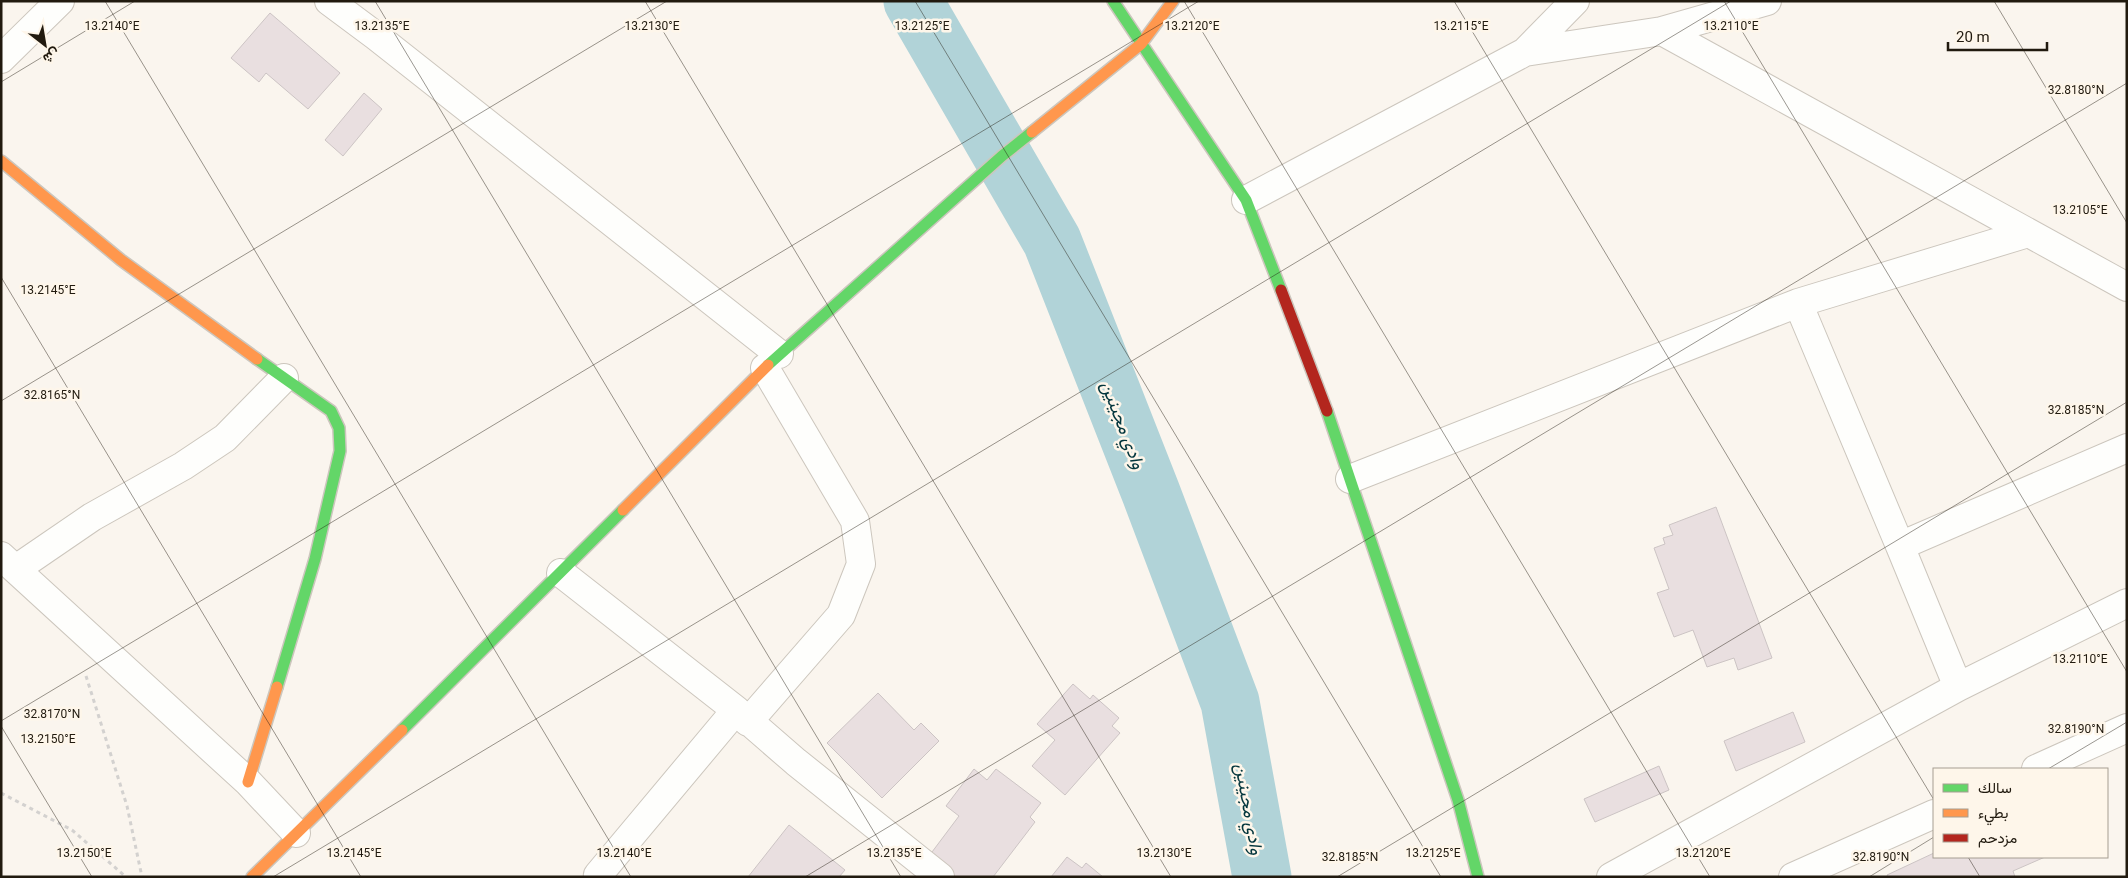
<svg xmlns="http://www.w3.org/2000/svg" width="2128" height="878" viewBox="0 0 2128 878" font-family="Roboto,Vazirmatn,sans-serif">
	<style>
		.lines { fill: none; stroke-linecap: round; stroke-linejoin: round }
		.river { stroke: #b1d3d8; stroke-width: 59 }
		.building { fill: #e9dfe0; stroke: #ccc4c4 }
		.street-casing { stroke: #ccc6bd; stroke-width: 30 }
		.fast-casing { stroke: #ccc6bd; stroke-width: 14 }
		.slow-casing { stroke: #ccc6bd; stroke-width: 14 }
		.jam-casing { stroke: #ccc6bd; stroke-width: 14 }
		.path { stroke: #d3d1cf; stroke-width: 3; stroke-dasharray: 4 4; stroke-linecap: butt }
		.street { stroke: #fefefc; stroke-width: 28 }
		.fast { stroke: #63d668; stroke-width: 11 }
		.slow { stroke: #ff974d; stroke-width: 11 }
		.jam { stroke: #b3261e; stroke-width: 11 }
		.ticks { fill: none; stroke: #211a0f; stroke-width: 1; stroke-opacity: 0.45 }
		.labels { text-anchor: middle; stroke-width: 5; stroke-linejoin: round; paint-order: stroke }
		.water-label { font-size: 18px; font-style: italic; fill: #03363d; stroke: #fef6ea }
		.ticks-label { font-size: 12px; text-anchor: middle; fill: #211a0f; stroke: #fef6ea; stroke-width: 5; stroke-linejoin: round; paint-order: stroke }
	</style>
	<rect width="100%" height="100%" fill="#faf5ee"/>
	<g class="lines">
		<!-- river -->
		<path class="river" d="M913,1L1052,241L1151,493L1230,702L1262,877"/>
	</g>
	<!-- building -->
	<path class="building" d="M270,13L340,73L308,109L266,73L259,82L231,58Z
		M364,93L382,109L343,156L325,140Z
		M1716,507L1772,658L1738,670L1734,658L1707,667L1693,630L1674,637L1657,593L1669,589L1654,548L1665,544L1663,538L1673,535L1669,525Z
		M1073,684L1090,699L1093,695L1119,718L1112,726L1120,733L1065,795L1032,766L1055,740L1037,724Z
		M878,693L914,730L921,723L939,741L882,798L827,743Z
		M1793,712L1805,742L1736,771L1724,741Z
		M1659,766L1669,790L1595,822L1584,799Z
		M974,769L987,780L996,769L1041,803L1030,817L1035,822L993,877H956L929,856L959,816L946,806Z
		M789,825L845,870L839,877H748Z
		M1934,853V857H2045L2013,871L2015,877H1888L1887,875Z
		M1067,857L1082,868L1086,863L1103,877H1051Z"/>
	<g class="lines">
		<!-- street casing -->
		<g class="street-casing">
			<path id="street" d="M329,1L376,36L779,354
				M1662,31L2127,287
				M1525,52L1575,1
				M1,59L60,1
				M1246,200L1525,52L1662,31L1767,1
				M1350,479L1798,303
				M1900,546L1798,303L2028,233
				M1,556L248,782L296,833
				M16,569L92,517L183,466L225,438L284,378
				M561,573L736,710L796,762L940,877
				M1958,687L2127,603
				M748,722L841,615L861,564L855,521L765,368
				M2036,769L2127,728
				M599,877L598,875L736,710
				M1611,877L1958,687L1900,546L2127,448
				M1793,877L1934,814"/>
		</g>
		<!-- fast casing -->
		<g class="fast-casing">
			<path id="fast" d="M1113,1L1246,200L1281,290
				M257,359L331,411L339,428L340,451L315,559L277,687
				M768,365L1002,156L1032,132
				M1327,411L1458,800L1478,877
				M402,730L623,510"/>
		</g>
		<!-- slow casing -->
		<g class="slow-casing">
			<path id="slow" d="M1032,132L1141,44L1173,1
				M1,161L121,260L257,359
				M623,510L768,365
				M248,782L277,687
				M252,877L402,730"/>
		</g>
		<!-- jam casing -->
		<g class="jam-casing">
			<path id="jam" d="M1281,290L1327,411"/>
		</g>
		<!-- path -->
		<path class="path" d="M86,676L127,806L142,877
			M1,793L72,830L126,877"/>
		<!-- street -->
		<use href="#street" class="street"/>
		<!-- fast -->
		<use href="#fast" class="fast"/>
		<!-- slow -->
		<use href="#slow" class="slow"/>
		<!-- jam -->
		<use href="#jam" class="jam"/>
	</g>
	<!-- ticks -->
	<path class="ticks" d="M105,1L631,877M375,1L901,877M645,1L1171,877M915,1L1441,877M1184,1L1710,877M1454,1L1934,800M1724,1L2127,672M1994,1L2127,223M1,82L135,1M1,277L361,877M1,401L667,1M1,721L1199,1M1,726L92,877M2048,769L2127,722M1968,857L1980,877M273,877L1731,1M805,877L2127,83M1337,877L2127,402M1869,877L1934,837"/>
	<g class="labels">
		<!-- water labels -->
		<g class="water-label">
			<text transform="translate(1123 425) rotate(69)" y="6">وادي مجينين</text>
			<text transform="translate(1249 809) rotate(80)" y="6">وادي مجينين</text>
		</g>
	</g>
	<g class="ticks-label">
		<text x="112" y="30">13.2140°E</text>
		<text x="382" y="30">13.2135°E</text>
		<text x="652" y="30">13.2130°E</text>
		<text x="922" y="30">13.2125°E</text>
		<text x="1192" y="30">13.2120°E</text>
		<text x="1461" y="30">13.2115°E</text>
		<text x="1731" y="30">13.2110°E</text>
		<text x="2076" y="94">32.8180°N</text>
		<text x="2080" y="214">13.2105°E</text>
		<text x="48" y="294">13.2145°E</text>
		<text x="52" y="399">32.8165°N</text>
		<text x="2076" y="414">32.8185°N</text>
		<text x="2080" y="663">13.2110°E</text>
		<text x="52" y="718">32.8170°N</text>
		<text x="2076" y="733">32.8190°N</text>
		<text x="48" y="743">13.2150°E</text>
		<text x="84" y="857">13.2150°E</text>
		<text x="354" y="857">13.2145°E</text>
		<text x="624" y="857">13.2140°E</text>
		<text x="894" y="857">13.2135°E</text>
		<text x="1164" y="857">13.2130°E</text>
		<text x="1433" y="857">13.2125°E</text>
		<text x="1703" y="857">13.2120°E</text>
		<text x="1350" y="861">32.8185°N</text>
		<text x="1881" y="861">32.8190°N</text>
	</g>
	<!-- border -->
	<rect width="2128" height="878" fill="none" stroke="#211a0f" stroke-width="5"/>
	<!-- legend -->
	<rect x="1933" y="768" width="175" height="90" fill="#fef6ea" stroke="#a69e92"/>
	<rect x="1943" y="784" width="25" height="8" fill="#63d668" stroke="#a69e92"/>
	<text x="1978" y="793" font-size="15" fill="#211a0f">سالك</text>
	<rect x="1943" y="809" width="25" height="8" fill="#ff974d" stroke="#a69e92"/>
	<text x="1978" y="818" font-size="15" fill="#211a0f">بطيء</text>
	<rect x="1943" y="834" width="25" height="8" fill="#b3261e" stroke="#a69e92"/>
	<text x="1978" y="843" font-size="15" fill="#211a0f">مزدحم</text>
	<!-- north arrow -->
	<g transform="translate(45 45) rotate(149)" stroke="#fef6ea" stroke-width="4" paint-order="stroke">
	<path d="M0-4L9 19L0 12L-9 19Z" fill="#211a0f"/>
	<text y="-8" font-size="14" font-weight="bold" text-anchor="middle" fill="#211a0f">ش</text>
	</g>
	<!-- scale -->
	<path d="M1948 42v8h99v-8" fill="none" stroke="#211a0f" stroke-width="2.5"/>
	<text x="1956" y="42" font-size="15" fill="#211a0f" stroke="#fef6ea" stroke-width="4" paint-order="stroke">20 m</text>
</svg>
